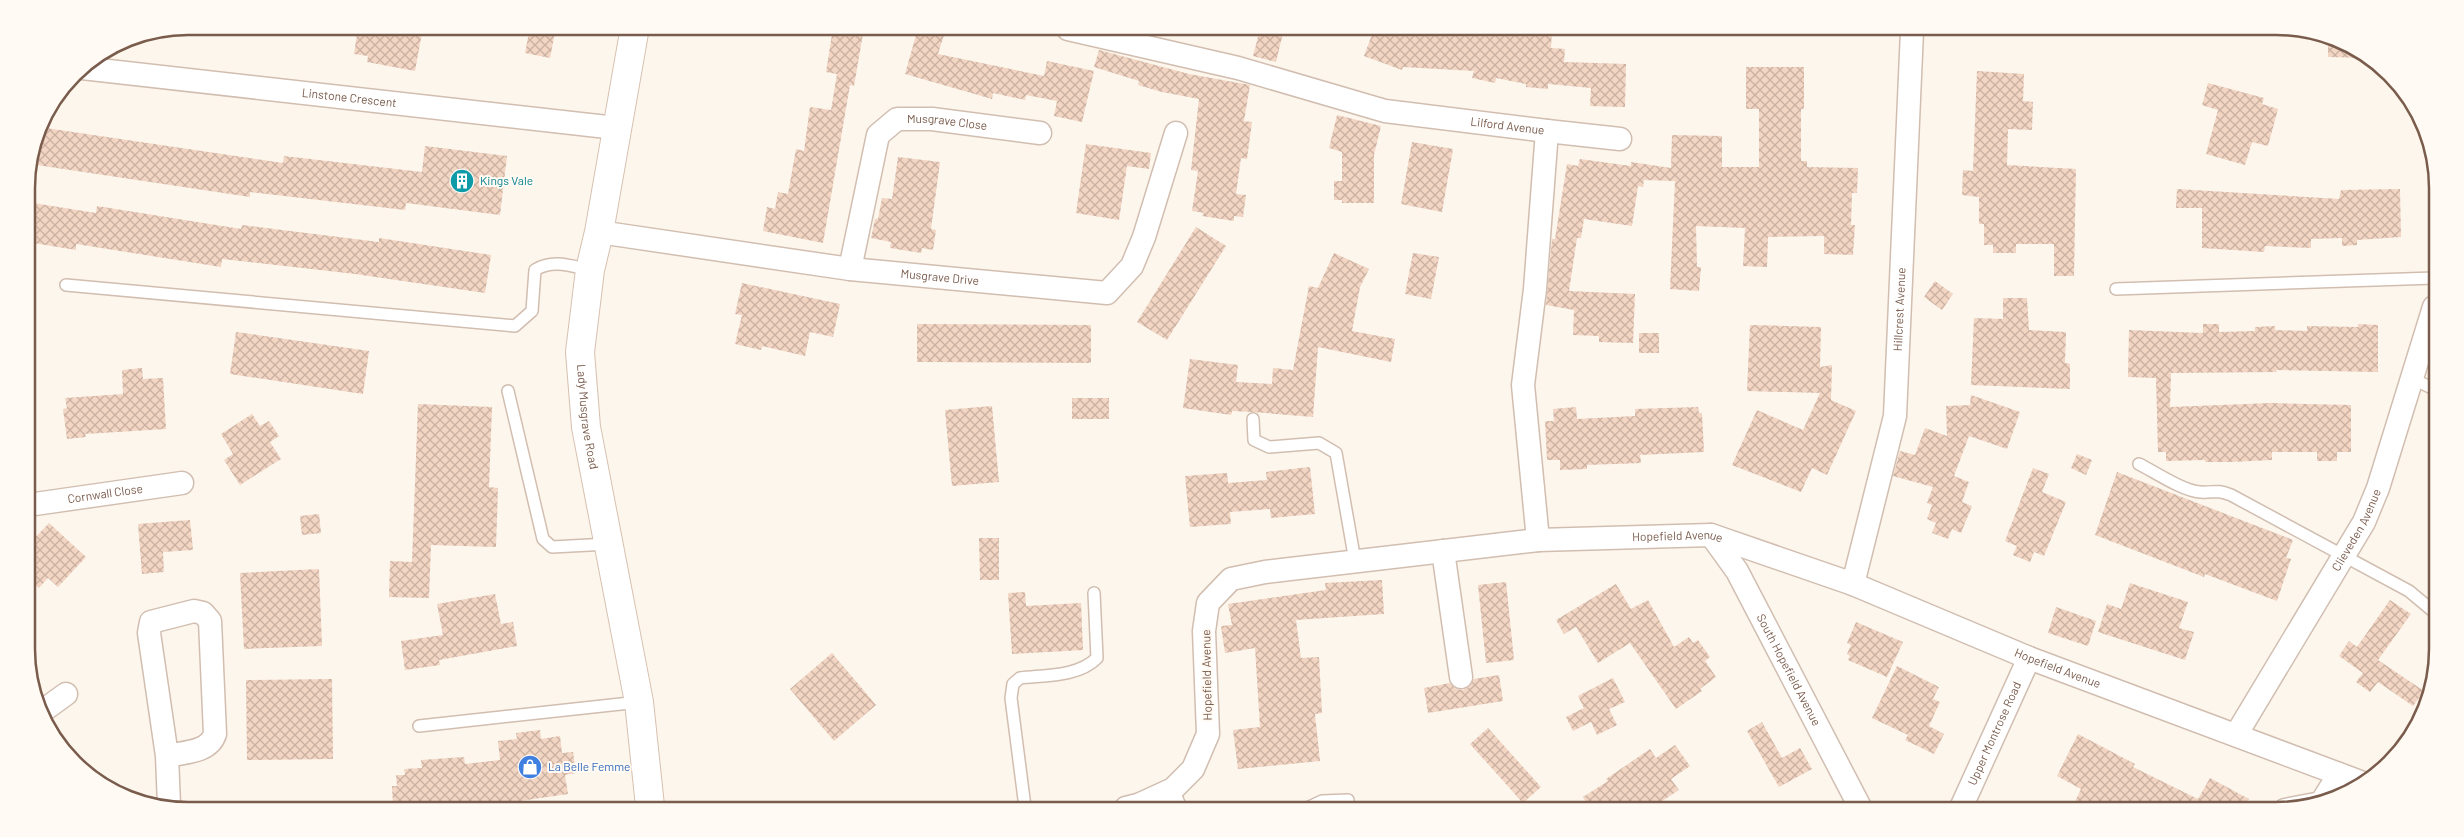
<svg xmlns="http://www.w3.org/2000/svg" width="2464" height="837" viewBox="0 0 2464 837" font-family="Barlow,sans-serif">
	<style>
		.building { fill: url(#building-cross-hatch) }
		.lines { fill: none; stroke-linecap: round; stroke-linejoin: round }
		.service-casing { stroke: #d1beb0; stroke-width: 14 }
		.minor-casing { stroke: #d1beb0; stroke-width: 25 }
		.secondary-casing { stroke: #d6c0b0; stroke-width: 30 }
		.service { stroke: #fff; stroke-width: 11 }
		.minor { stroke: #fff; stroke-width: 22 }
		.secondary { stroke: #fff; stroke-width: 28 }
		.labels { text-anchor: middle; stroke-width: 4; stroke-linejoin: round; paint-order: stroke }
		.street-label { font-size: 12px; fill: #7a5c4d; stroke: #fffaf3 }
		.culture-label { font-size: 12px; fill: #0d838f; stroke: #fffaf3; text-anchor: start }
		.shop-label { font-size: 12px; fill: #366cbe; stroke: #fffaf3; text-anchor: start }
		.rim { fill: none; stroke: #7a5c4d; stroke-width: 2.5 }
	</style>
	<defs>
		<pattern id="building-cross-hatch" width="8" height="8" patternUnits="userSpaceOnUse" patternTransform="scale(1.25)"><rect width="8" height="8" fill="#f3d5c3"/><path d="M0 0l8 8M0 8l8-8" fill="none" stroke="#cab0a1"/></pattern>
	</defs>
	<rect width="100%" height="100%" fill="#fdf6ec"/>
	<!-- building -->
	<path class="building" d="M358,27H423L415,71L367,62L368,56L354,54Z
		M530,27H556L550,58L525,53Z
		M833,28H864L854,86L850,85L823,243L763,231L767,207L775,209L778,192L788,194L796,149L804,151L810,107L831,110L837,74L826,72Z
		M918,28L944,35L938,54L1044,76L1047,61L1094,71L1082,122L1054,116L1057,101L1026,95L1025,100L993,93L992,99L905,74Z
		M1260,29H1284L1276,62L1253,56Z
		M1374,29L1552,30L1551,48L1565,49L1564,62L1626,64L1625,107L1590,106L1591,88L1548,84V89L1526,87V84L1496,78L1495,83L1472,78L1474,71L1403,67L1402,70L1364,56Z
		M2328,36L2357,48L2368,58L2328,57Z
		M1099,50L1189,74L1250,85L1244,121L1252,122L1247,159L1241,158L1236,194L1246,195L1243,217L1234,216V221L1202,216L1204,213L1192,211L1198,171L1191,170L1199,99L1162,92L1138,85L1139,81L1094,67Z
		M1746,67H1804V109H1801V161H1807V167L1858,168L1857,193H1852L1851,225H1855L1853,255L1824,254V236L1768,237L1767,267L1743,266L1745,228L1696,226L1697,267H1701L1699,291L1670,289L1675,181L1644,180L1643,187L1638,186L1632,226L1584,219L1581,238H1577L1569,291L1635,294L1633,343L1599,342V336L1573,335L1574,310L1546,305L1552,239H1555L1567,164L1578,166L1580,159L1631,166V162L1671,168L1672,135L1722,136V167H1759V109H1746Z
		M1977,71L2024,74L2023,101L2033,102L2032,130L2008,129L2007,165L2076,169L2074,276H2054V244H2016V253H1993V245H1984V224H1979V197L1962,195L1963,170L1973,171Z
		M2208,83L2264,98L2262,104L2278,109L2268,146L2252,142L2245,165L2206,154L2218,110L2202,105Z
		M1337,115L1381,126L1374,155V203H1342V200H1334V181H1342V152L1329,148Z
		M39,127L283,163L284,156L422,172L425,146L507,156L500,215L406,203L405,210L250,192V197L30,164Z
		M1412,142L1453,149L1442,212L1401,204Z
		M1086,144L1151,153L1149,169L1127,166L1119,220L1076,213Z
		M898,157L940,162L931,229L936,230L933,250L922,248L921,253L890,248L891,242L871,238L875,219H878L882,198L892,199Z
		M2177,189L2339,199L2341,190L2400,189L2401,237L2357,240V245L2342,246V238L2311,239V248L2265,246L2264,252L2202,248V208H2176Z
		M27,202L96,213L97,206L241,229L242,225L379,242V238L491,255L485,293L355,274L222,259L221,267L76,244V250L27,242Z
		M1196,227L1226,246L1167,340L1137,322Z
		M1334,253L1369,269L1360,287L1352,331L1395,339L1391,362L1318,347L1313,417L1253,412L1232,411L1231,415L1183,408L1190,359L1238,365L1236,382L1272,384L1273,368L1293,370L1309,286L1318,288Z
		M1413,253L1439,257L1431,299L1405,294Z
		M1935,281L1953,294L1942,310L1924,297Z
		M742,283L840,304L833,337L810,332L805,356L762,346L761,350L735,344L742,315L735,314Z
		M2003,298H2027L2029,330L2066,332L2065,363L2070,364V389L1971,385L1974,318L2003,319Z
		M917,324L1091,325V363L917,362Z
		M2203,324H2219V332L2255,331V327L2275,326V330L2307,331V326L2358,327V324L2378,325V372L2276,370L2277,372L2171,373L2170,407L2271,403L2351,405V452H2337V461H2317V452H2272V460L2231,462H2205V460L2166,461V452H2158L2156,378L2128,377L2129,330L2203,333Z
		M1750,325L1821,327L1820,367L1832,365L1831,400L1856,411L1827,475L1812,468L1801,492L1732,465L1757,410L1803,430L1820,393L1747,391Z
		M236,332L369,351L363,394L230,374Z
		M1639,333H1659V353H1639Z
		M142,368L143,379L163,378L166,429L85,434L86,437L67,439L63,409L67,408L65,398L123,394L122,370Z
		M1971,395L2020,412L2007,449L1969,436L1954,476L1969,482L1962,502L1972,506L1961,533L1952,529L1948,539L1932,533L1936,523L1927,519L1932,505L1927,503L1933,487L1893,476L1900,451L1915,455L1925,428L1947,436L1946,406L1970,405Z
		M1072,398H1109V419H1072Z
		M418,404L492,407L489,487L498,488L496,547L431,545L429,598L389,597L390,561L412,562Z
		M992,406L999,482L952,486L945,410Z
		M1576,407L1577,419L1635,416V409L1698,407L1699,413H1702L1704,452L1640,455L1641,463L1587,465V469L1560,470V460H1547L1545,421H1554L1553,409Z
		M252,414L260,426L269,421L279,436L270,442L281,459L240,485L224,460L233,454L221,434Z
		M2077,454L2092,460L2086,475L2071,468Z
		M1310,467L1315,514L1271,518L1270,509L1230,512L1231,524L1190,527L1185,476L1227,473L1228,483L1267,480L1266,472Z
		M2033,468L2049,474L2042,492L2066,502L2044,556L2034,552L2030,562L2013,555L2017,546L2005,541Z
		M2117,472L2293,540L2286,558L2291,559L2277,601L2205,574L2204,577L2095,535Z
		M319,514L321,533L302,535L300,516Z
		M190,520L193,550L163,552L164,572L142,574L138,524Z
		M49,523L86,557L58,587L48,578L39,588L29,578V544Z
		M979,538H999V580H980Z
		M319,569L322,646L244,649L240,573Z
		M1382,580L1384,614L1296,620L1301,658L1319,657L1322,713L1315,714L1320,761L1238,769L1233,730L1260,727L1255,648L1225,653L1221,626L1232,625L1228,604L1326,590L1325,583Z
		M1506,582L1514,660L1486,663L1478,585Z
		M2130,583L2188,602L2179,628L2194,632L2185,660L2098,632L2107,604L2121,609Z
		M1616,584L1631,609L1648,600L1674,647L1689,637L1693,643L1698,640L1710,657L1705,661L1716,677L1700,689L1702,691L1676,709L1630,643L1598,663L1576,627L1564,634L1556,620Z
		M1025,592L1026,606L1081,603L1083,650L1012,654L1008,593Z
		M495,594L501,624L513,622L517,646L439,660L440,665L405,670L401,641L443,635L437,604Z
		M2390,600L2411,614L2378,660L2424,691L2413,706L2378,682L2370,692L2356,682L2363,673L2339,656L2349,641L2357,647Z
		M2056,607L2096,621L2088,646L2048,633Z
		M1856,622L1903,642L1887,677L1848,660L1850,656L1847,654L1851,645L1847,643Z
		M832,653L876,705L834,741L790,689Z
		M1897,666L1939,687L1933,699L1940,702L1929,726L1944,734L1934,754L1905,740L1908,735L1872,718Z
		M1499,675L1503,701L1428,713L1424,688L1450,683L1456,689L1463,690L1469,687L1474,679Z
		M1613,678L1625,702L1609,709L1617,725L1597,735L1591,722L1573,731L1566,717L1584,708L1578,696Z
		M332,679L333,759L247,760L246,680Z
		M1762,722L1782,758L1800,748L1812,769L1779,787L1747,731Z
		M1488,728L1541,787L1523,803L1470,744Z
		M540,730L541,739L560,736L562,753L573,752L576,773L565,775L568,794L506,803L467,804V806H393L392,786H397L396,775H405L404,769L422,768L421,760L464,757L465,764L500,760L498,741L517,739L516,733Z
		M2078,734L2135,764L2133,767L2198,799L2210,778L2249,799L2243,810H2071L2081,789L2057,776Z
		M1675,745L1690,766L1671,779L1679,790L1650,809H1590L1583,797L1608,781L1606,779L1650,749L1656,758Z"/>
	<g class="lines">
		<!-- service casing -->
		<g class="service-casing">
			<path id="service" d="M66,285L515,326L532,311L535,270C553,259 571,266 590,270
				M2116,289L2434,278
				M2411,378L2434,389
				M508,391L543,539L552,547L608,544
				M1253,419L1254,440L1269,447L1319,443L1336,453L1355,561
				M2139,464C2155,472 2183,491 2200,492C2214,493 2216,489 2231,495L2409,591L2433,611
				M419,726L639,702
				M1173,789L1181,808
				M1025,807L1011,698L1013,684L1020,678C1045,675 1078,677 1097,658L1094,593
				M1307,808L1322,801L1348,800"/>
		</g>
		<!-- minor casing -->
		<g class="minor-casing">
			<g id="minor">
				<path id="s1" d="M1068,29L1238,68L1385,111L1547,131L1535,289L1523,385L1538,540"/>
				<path id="s2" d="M82,68L616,128"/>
				<path d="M1547,131L1620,139"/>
				<path id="s3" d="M599,232L850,269L1107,293L1132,266L1144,237L1176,133"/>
				<path id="s4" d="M850,269L878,135L897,119H932L1040,133"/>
				<path id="s5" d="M28,505L182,483"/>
				<path id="s6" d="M1711,535L1737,571L1861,809"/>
				<path d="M1443,551L1461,677"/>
				<path id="s7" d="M1853,584L1895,416L1912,31"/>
				<path d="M44,710L66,694"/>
				<path id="s8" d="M2236,735L2364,522L2378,488L2434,307"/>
				<path d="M167,756C183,752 209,753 215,734L210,621L203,613L194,611L151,622L149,633L167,756L169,805"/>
				<path id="s9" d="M1126,808L1138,805L1173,789L1193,769L1208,734L1204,631L1208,603L1231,579L1265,572L1538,540L1711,535L1853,584L2029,658L2363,783"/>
				<path id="s10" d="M1960,810L2029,658"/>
				<path d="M2285,810L2321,803L2339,774"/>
			</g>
		</g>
		<!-- secondary casing -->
		<g class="secondary-casing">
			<g id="secondary">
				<path id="s11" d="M635,27L599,232L590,270L580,352L586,427L639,702L650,806"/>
			</g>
		</g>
		<!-- service -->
		<use href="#service" class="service"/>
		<!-- minor -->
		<use href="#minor" class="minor"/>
		<!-- secondary -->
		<use href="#secondary" class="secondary"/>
	</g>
	<!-- icons -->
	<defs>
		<g id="building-disc" transform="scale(1.25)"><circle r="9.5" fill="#0f9aa8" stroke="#fffaf3"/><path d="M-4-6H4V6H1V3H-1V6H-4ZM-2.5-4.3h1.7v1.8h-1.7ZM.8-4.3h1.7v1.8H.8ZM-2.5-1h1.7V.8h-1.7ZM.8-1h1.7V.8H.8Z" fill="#fff"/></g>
		<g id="shop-disc" transform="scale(1.25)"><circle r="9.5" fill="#3f7fe0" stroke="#fffaf3"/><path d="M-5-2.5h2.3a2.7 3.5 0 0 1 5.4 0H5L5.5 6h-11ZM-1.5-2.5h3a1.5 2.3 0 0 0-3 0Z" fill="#fff"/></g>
	</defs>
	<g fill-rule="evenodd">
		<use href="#building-disc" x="462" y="181"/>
		<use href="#shop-disc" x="530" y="767"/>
	</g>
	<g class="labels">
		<!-- street labels -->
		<g class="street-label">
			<text dy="4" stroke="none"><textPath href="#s2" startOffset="269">Linstone Crescent</textPath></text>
			<text dy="4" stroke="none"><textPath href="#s4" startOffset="212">Musgrave Close</textPath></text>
			<text dy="4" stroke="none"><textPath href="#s1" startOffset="451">Lilford Avenue</textPath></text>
			<text dy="4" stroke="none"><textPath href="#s3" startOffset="344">Musgrave Drive</textPath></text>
			<text dy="4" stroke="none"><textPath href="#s7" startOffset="280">Hillcrest Avenue</textPath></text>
			<text dy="4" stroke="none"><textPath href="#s11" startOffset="395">Lady Musgrave Road</textPath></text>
			<text dy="4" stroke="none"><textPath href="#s5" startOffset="78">Cornwall Close</textPath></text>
			<text dy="4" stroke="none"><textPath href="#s8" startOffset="238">Clieveden Avenue</textPath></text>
			<text dy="4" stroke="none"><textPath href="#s9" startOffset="731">Hopefield Avenue</textPath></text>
			<text dy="4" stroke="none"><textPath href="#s9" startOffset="1136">Hopefield Avenue</textPath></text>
			<text dy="4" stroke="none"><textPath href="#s6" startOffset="156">South Hopefield Avenue</textPath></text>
			<text transform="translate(1207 675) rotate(-91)" y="4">Hopefield Avenue</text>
			<text dy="4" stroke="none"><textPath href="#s10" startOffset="84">Upper Montrose Road</textPath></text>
		</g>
		<!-- culture labels -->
		<g class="culture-label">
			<text x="480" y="185">Kings Vale</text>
		</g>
		<!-- shop labels -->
		<g class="shop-label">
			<text x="548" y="771">La Belle Femme</text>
		</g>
	</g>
	<!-- crop -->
	<path d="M0 0H2464V837H0ZM188 35H2276A153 153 0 0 1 2429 188V649A153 153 0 0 1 2276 802H188A153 153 0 0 1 35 649V188A153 153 0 0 1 188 35Z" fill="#fffaf3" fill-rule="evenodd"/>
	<path class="rim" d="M188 35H2276A153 153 0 0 1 2429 188V649A153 153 0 0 1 2276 802H188A153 153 0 0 1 35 649V188A153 153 0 0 1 188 35Z"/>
</svg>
